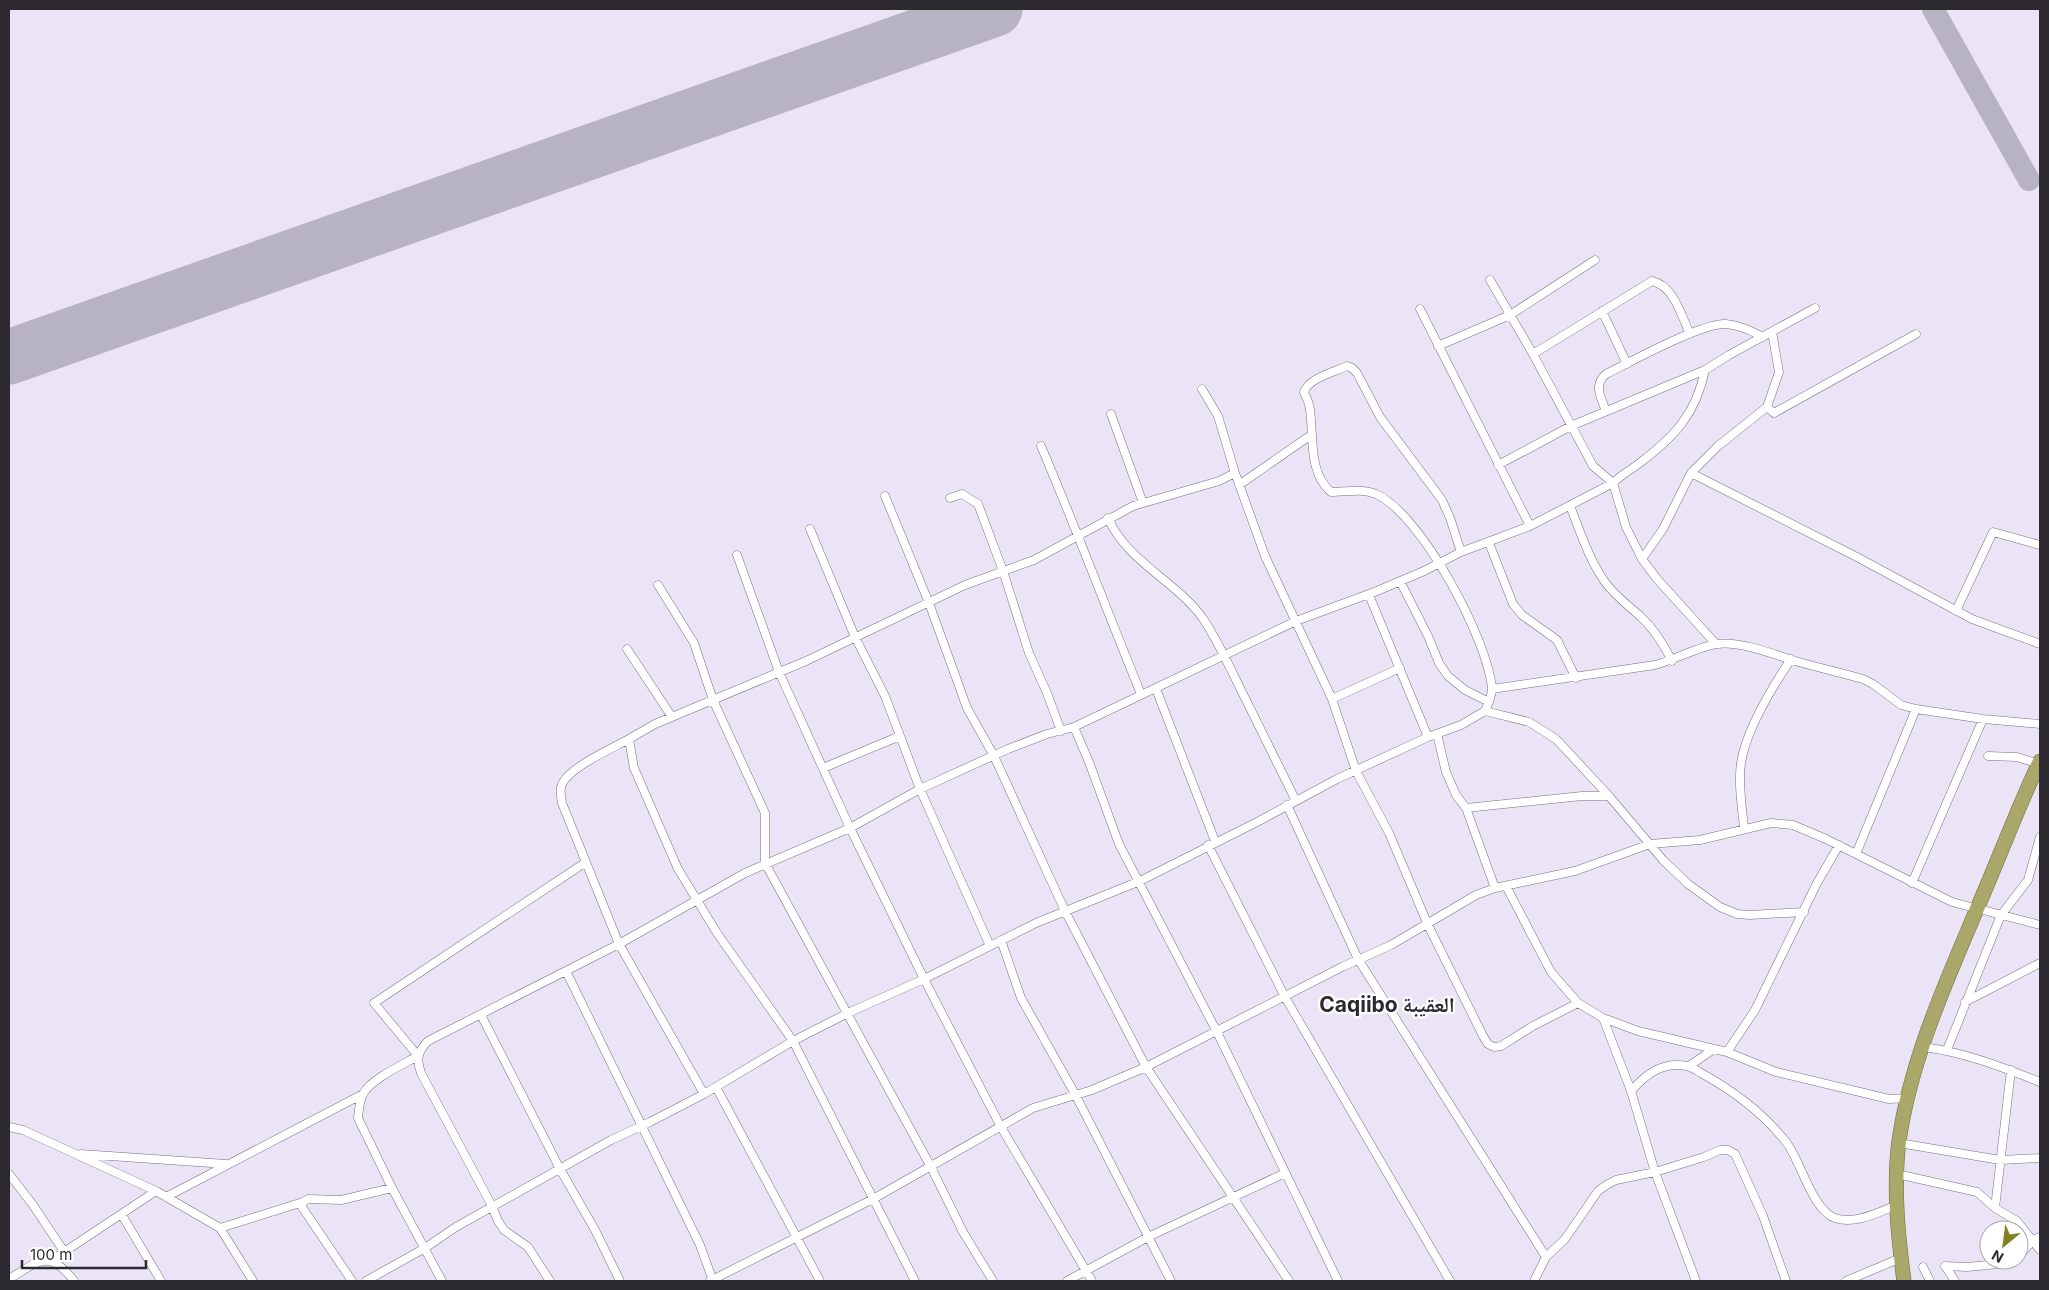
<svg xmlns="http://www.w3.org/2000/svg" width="2049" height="1290" viewBox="0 0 2049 1290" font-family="Inter,'Noto Naskh Arabic',sans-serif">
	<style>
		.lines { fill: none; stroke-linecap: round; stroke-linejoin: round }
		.taxiway { stroke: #b8b3c2; stroke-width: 22 }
		.runway { stroke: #b8b3c2; stroke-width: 55 }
		.minor-casing { stroke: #777081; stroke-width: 9 }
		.trunk-casing { stroke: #706d3d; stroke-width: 15 }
		.minor { stroke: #fff; stroke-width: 8 }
		.trunk { stroke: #aaa76a; stroke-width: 14 }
		.labels { text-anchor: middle; stroke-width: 4.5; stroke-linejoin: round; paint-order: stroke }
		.district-label { font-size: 21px; font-weight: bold; fill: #2c2930; stroke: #fff }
	</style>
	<rect width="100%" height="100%" fill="#eae4f6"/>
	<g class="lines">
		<!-- taxiway -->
		<path class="taxiway" d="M1933,9L2029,180"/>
		<!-- runway -->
		<path class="runway" d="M9,357L995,9"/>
		<!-- minor casing -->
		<g class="minor-casing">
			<path id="minor" d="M1490,280L1533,354L1593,466L1613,483L1626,527L1642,559L1657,579L1716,644
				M1420,309L1530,526
				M1602,311L1627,364
				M1772,332L1779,372L1767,407L1774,413L1916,334
				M1438,346L1510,315L1595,260
				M1533,354L1652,281C1674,286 1681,315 1690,334
				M1202,389L1218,416L1235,473L1265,556L1332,699L1356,771L1389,833L1428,925L1483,1036L1488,1044L1494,1047L1501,1046L1533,1026L1578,1003L1603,1018L1638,1031L1727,1052L1776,1072L1889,1099L1908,1098
				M1606,411C1601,398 1593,385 1606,374C1630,362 1703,322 1726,324C1740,325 1751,331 1763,337
				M1111,414L1143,503
				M1041,446C1076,528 1107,611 1141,694
				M1498,465L1571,426L1705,370
				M1691,473L1855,556L1972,619L2040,644
				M1239,485L1311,435
				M885,496L929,603L967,708L994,756L1065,911L1146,1067L1289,1281
				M950,498L962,494L978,504L1003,571L1029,653L1047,693L1061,731
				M1570,506C1580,531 1589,560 1605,582C1615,596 1629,606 1641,617C1654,629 1664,645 1672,661
				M1108,518C1127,562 1178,582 1204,620C1220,645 1232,672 1245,698C1262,732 1279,766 1296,801
				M810,529L855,637L885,696L920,789L990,946
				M1489,543L1513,604L1522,615L1557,640L1576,678
				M737,555L779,672L850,828L924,979L1001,1127L1092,1281
				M1642,559L1663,529L1691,473L1718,446L1767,407
				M1400,581L1428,636L1439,663L1448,676L1465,690L1489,702
				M658,585L694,643L713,700L765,813V863L931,1167L963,1232L993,1281
				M1369,595L1428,737
				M1956,611L1993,532L2040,545
				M627,649L672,717
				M1156,689L1215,841
				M1492,689L1655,665C1674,660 1700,646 1717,644C1739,641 1771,653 1792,660C1815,667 1839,672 1863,679L1873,684L1901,705L1916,709L1983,719L2040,724
				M1332,699L1400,668
				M1485,711L1529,722L1556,739L1609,796L1663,860L1688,884L1720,907L1737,914L1750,915L1804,912
				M1437,734L1446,772L1456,795L1466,808L1495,888
				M629,739C613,748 565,769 561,787C560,793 561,798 562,803L619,944L704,1094
				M1988,756L2017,757L2039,764
				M823,768L900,736
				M1287,805L1358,959L1546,1257
				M1466,808L1582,796H1609
				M1744,828C1742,807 1738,784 1741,763C1746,731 1773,686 1791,659
				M1208,845L1285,997L1450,1281
				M1856,854L1916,709
				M1912,883L1983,719
				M1506,886L1551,972L1578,1003
				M1001,940L1021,998L1075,1094L1171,1281
				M566,971L700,1245L713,1281
				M1965,1002L2040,963
				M481,1015L560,1169L595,1230L620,1281
				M1603,1018L1631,1091L1655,1172L1696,1281
				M1923,1047C1964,1052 2002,1067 2040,1082
				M1947,1050L2001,915L2028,880L2040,837
				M1727,1052L1755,1010L1817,883L1839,845
				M1689,1066L1714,1049
				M716,1087L820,1281
				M1631,1091C1646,1074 1663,1061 1687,1066C1692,1067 1696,1070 1701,1073C1732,1090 1764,1114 1786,1142C1801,1161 1812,1210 1835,1218C1855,1225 1879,1212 1897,1205
				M9,1127L23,1130L156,1191L220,1228L253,1281
				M1899,1143L2000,1160L2040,1158
				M81,1154L226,1164
				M9,1174L33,1205L65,1253
				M1897,1174L1977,1192L1995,1208L2017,1221L2040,1250
				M392,1188L358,1118C359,1110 359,1102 363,1094C371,1079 402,1065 418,1056L374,1003L586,862
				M166,1197L363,1094
				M1995,1208L2011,1070
				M122,1215L161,1281
				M220,1228L303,1202
				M2019,1256L2033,1240L2040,1237
				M52,1260L156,1191
				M1945,1266L1967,1267L2009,1263L2014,1260
				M1945,1266L1955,1281
				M1923,1267L1930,1281
				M9,1279C39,1261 49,1248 74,1281
				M352,1281L302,1207L303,1202L308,1199L341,1200L392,1188L442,1281
				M366,1281L425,1248L456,1227L611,1140L650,1122L704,1094L793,1041L848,1013L924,979L1036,923L1140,881L1259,821L1337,779L1428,737L1461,725L1485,711C1488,704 1492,696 1492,689C1488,640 1422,515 1376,494C1361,488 1347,492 1331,492C1308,472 1314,438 1310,410C1310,404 1306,397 1304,392C1309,378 1334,372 1347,366L1352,368L1357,373L1380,417L1442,500L1450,518L1461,552
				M550,1281L528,1247L504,1230L498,1221L492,1206L421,1073C416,1059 418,1051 428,1041L619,944L745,873L850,828L920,789L1008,749L1047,734L1074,727
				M710,1281L873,1199L1033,1108L1092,1090L1146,1067L1342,967L1391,945L1476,895L1495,888L1575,871L1650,844L1700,840L1771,823L1793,825L1826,839L1952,902L2040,925
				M915,1281L793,1041L717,933L678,869L634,768L629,739L655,724L806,661L965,585L1034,560L1133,506L1219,481L1235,473
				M1067,1281L1148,1237L1285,1173
				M1338,1281L1217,1032L1119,844L1089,762L1074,727L1296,621L1377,591L1424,571L1461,552L1530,526L1613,483C1622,474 1631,470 1641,462C1675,436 1696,414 1705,370L1729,355L1815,308
				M1534,1281L1546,1257L1565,1239L1598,1191L1608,1184L1616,1180L1655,1172L1704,1157L1720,1150H1728L1735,1154L1763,1216L1786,1281
				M1846,1281L1901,1258"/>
		</g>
		<!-- trunk casing -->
		<g class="trunk-casing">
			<path id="trunk" d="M1904,1281C1898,1236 1893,1187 1899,1141C1911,1058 1947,980 1979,904C2000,856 2018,807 2040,761"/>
		</g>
		<!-- minor -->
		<use href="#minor" class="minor"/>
		<!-- trunk -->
		<use href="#trunk" class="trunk"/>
	</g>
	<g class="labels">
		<!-- district labels -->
		<g class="district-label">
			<text x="1387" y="1012">Caqiibo العقيبة</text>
		</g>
	</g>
	<!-- border -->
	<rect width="2049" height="1290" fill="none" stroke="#2c2930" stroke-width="20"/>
	<!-- north arrow -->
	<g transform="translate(2004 1245) rotate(209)"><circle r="24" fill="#ffffff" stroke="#aba9ac"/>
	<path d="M0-4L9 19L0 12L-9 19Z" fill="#837f26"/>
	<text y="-8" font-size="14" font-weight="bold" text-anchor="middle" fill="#2c2930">N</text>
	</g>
	<!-- scale -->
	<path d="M22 1260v8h124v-8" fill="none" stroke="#2c2930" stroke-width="2.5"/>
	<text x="30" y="1260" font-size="15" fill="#2c2930" stroke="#ffffff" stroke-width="4" paint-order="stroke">100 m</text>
</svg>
